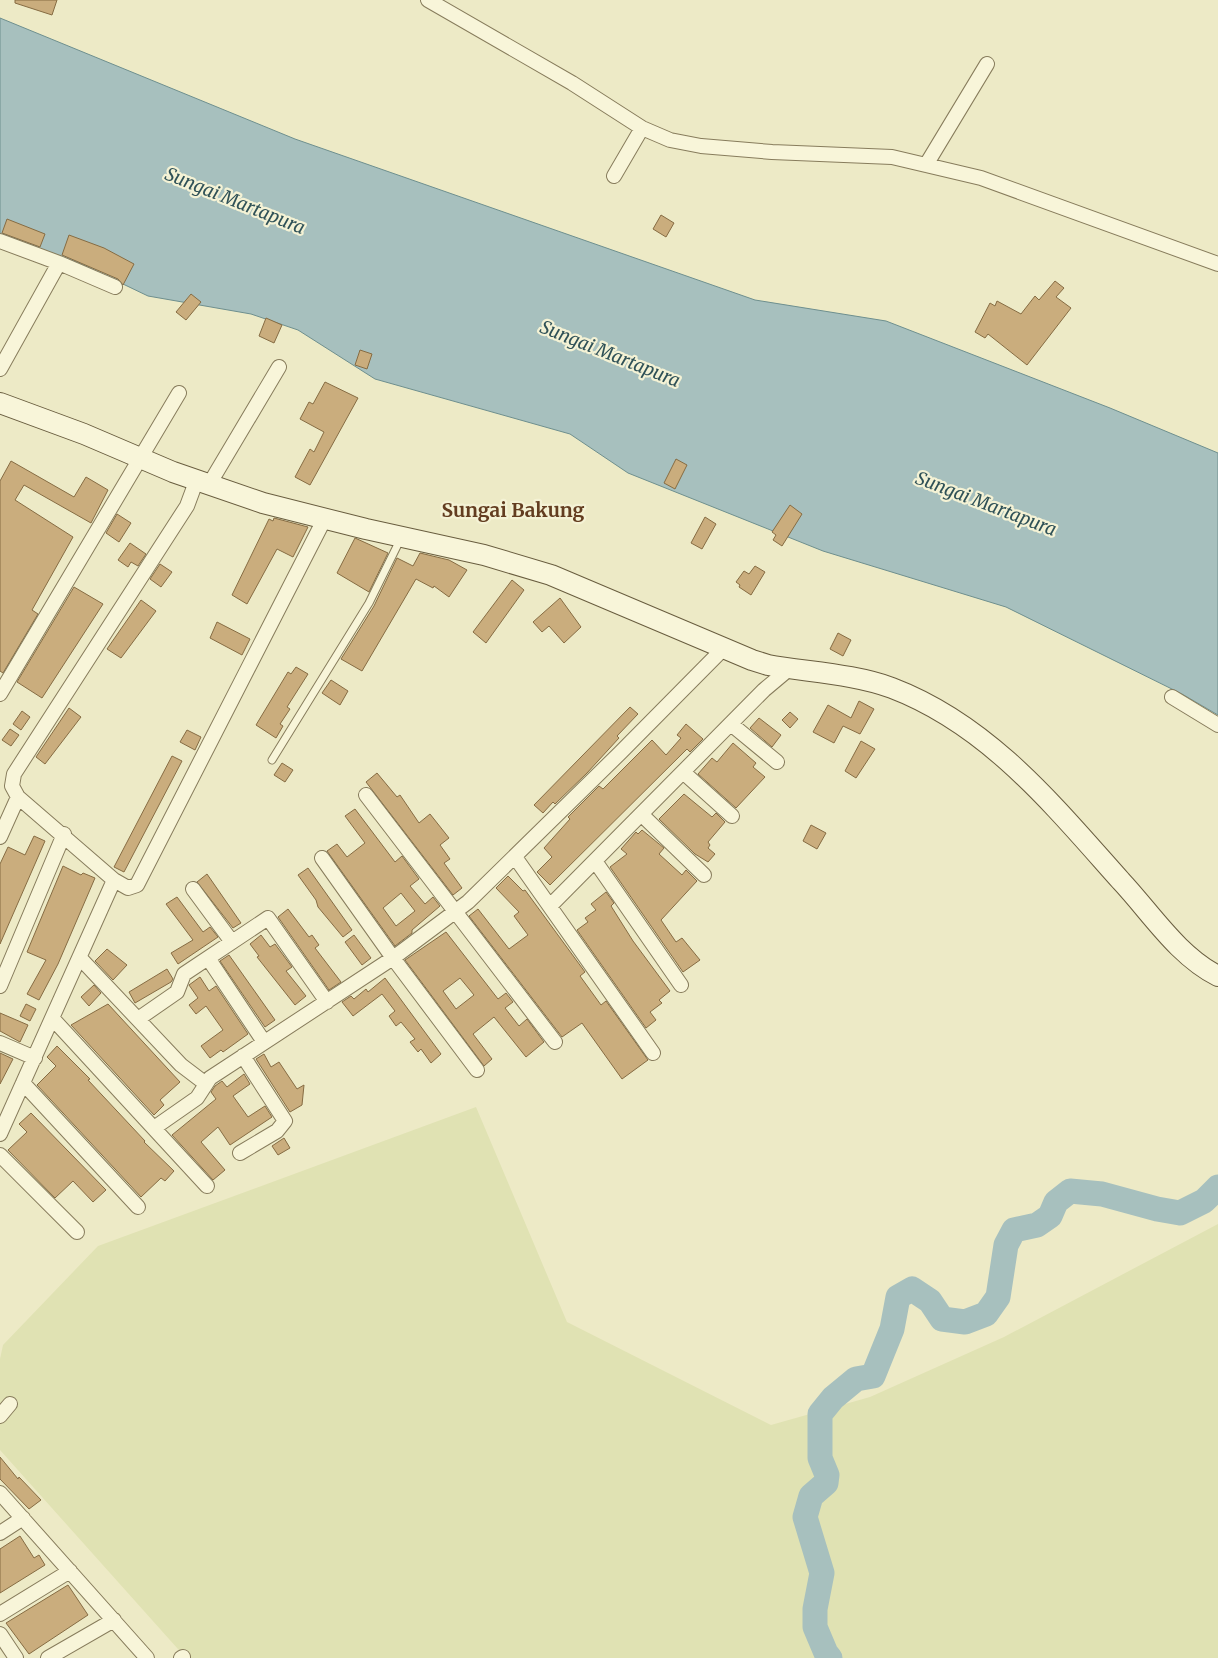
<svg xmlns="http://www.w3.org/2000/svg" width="1218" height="1658" viewBox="0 0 1218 1658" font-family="Merriweather,serif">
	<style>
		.farmland { fill: #e0e2b3 }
		.water { fill: #a7c0be; stroke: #6e8f8e }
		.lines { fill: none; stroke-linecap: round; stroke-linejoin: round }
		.river { stroke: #a7c0be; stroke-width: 25 }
		.building { fill: #caad7d; stroke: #866c43; fill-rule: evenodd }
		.lane-casing { stroke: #877c5c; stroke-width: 9 }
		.street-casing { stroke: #877c5c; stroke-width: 16 }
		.secondary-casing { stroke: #695d3f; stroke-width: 22 }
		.lane { stroke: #f8f5d9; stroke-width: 7 }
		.street { stroke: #f8f5d9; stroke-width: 14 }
		.secondary { stroke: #f8f5d9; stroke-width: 20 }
		.labels { text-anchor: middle; stroke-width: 4.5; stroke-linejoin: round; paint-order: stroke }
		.water-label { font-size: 18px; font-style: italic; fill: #2f5157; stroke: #f4f2d5 }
		.quarter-label { font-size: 19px; font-weight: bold; fill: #633d20; stroke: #f4f2d5 }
	</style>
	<rect width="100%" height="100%" fill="#edeac6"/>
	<!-- farmland -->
	<path class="farmland" d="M476,1107L567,1322L771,1425L870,1397L1004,1337L1218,1224V1658H186L0,1450V1359L3,1345L98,1246Z"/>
	<!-- water -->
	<path class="water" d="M0,18L295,139L755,300L886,321L1110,408L1218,453V715L1182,694L1006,607L823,551L628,473L570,434L375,379L298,330L251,314L148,296L77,262L0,237Z"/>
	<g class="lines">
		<!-- river -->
		<path class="river" d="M830,1658L826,1653L815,1627V1609L822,1573L805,1517L811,1496L826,1483L827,1475L820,1458V1414L833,1398L856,1379L873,1376L892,1329L898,1297L912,1289L930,1301L942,1319L965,1322L986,1314L998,1297L1006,1245L1014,1230L1037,1225L1050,1216L1056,1202L1070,1191L1102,1194L1157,1209L1180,1213L1204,1201L1218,1187"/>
	</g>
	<!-- building -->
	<path class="building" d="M15,0H57L52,15L15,3Z
		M661,215L674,223L666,237L653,229Z
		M7,219L45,234L40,247L2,233Z
		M69,235L104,248L134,264L123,285L118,279L62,255Z
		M1055,281L1064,288L1056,297L1071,308L1027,365L988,334L985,338L975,332L990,303L995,306L997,301L1021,314L1035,296L1039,300Z
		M191,294L201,302L186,320L176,312Z
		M266,318L282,325L274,343L259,336Z
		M360,350L372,354L367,369L355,365Z
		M325,382L358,398L310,485L295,477L310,449L314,452L324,432L300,419L309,402L313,404Z
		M676,459L687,465L675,489L664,483Z
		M11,461L74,497L86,477L108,490L91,523L24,485L15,500L73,537L32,610L38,614L3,673L0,671V481Z
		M790,505L802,514L782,546L773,540L776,535L772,532Z
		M117,514L131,523L119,542L106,533Z
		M705,517L716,524L702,549L691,543Z
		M274,518L308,527L293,557L277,549L247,604L232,595L269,519L273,521Z
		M355,538L388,553L369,592L337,573Z
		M130,543L146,554L138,566L131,562L128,567L118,560Z
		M420,553L449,560L467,570L449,597L434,586L433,588L416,579L362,671L341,659L374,606L397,558L413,566Z
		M160,564L172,572L161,587L150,579Z
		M755,566L765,572L751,595L739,587L740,585L736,582L744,571L749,574Z
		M512,580L524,590L486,643L473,632Z
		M74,587L103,604L42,698L17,682Z
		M560,598L581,627L564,643L549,626L542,632L533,622Z
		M141,600L156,611L121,658L107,649Z
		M217,622L250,639L242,655L210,638Z
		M838,633L851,640L843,656L830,649Z
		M296,667L308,674L287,707L290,709L280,724L283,726L276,738L256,725L288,672L291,674Z
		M331,680L348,691L340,705L322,693Z
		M859,701L874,709L860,734L843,726L834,743L813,732L828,705L851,718Z
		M630,707L638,714L617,736L619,738L587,773L555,804L553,802L543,813L534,805Z
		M69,708L81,717L45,764L36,757Z
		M22,711L30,717L21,730L13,724Z
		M790,712L798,719L790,728L782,720Z
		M759,718L781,735L772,747L750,728Z
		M686,724L703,739L690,752L687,749L550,885L537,872L552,857L544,848L570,819L568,817L599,786L603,789L652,740L666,755L681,738L677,735Z
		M10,729L19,735L11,746L2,740Z
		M187,730L201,737L195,750L180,742Z
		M861,741L875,749L856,778L845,771Z
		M733,743L756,763L753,767L765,777L736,808L698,774L712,758L717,762Z
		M172,756L182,761L124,872L114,867Z
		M282,763L293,770L285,782L274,775Z
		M377,773L397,797L400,795L419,823L430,814L449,838L440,845L450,859L444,863L462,888L453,895L366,782Z
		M684,794L712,817L716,813L725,822L708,842L710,845L708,848L715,854L708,862L695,854L659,819Z
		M355,809L395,862L402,856L419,879L410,886L425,904L433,897L440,906L412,930V933L395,946L327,851L337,844L347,857L365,843L345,816ZM401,893L415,911L396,926L383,908Z
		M811,825L826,833L817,849L803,841Z
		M642,830L664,848L659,854L682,875L686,870L697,881L661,920L676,942L682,938L700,960L683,972L610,867L627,854L621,849L636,832L638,834Z
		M34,836L45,841L0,944V864L8,847L25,855Z
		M63,866L81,875L83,873L95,878L58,964L39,1000L27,994L46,960L27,952Z
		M308,868L352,930L343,937L318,907L316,900L298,875Z
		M207,874L241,923L233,928L197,882Z
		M508,876L523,891L525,890L585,972L580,976L601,1005L606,1001L648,1060L622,1079L582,1023L562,1037L469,916L478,909L509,949L528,935L514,916L519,912L496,888Z
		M606,892L614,903L611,906L633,941L670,991L659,1000L662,1003L650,1012L656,1020L646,1028L577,930L588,922L585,918L596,910L591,904Z
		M177,897L203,932L210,927L218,937L178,964L171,953L193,940L166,904Z
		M288,909L309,937L312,935L319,945L315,948L341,982L329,990L278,917Z
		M446,932L498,999L506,993L513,1002L505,1008L519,1026L527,1019L544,1042L526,1057L494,1017L473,1034L492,1059L484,1066L405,960ZM460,978L474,995L456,1009L443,991Z
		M261,935L270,947L275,944L292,967L286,971L306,996L295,1005L257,957L259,956L250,944Z
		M354,935L371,958L362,965L345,942Z
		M107,949L127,965L113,980L95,961Z
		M229,955L275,1020L265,1027L220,961Z
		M167,969L173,979L171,982L135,1003L129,992Z
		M200,977L209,991L216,986L248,1034L223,1052L221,1050L210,1058L201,1046L223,1030L206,1006L196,1014L189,1005L198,998L189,985Z
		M385,978L441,1054L431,1063L421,1049L418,1052L410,1042L415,1039L401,1022L396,1026L389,1016L395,1011L382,994L353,1016L342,1002L351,996L354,999L366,989L368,992Z
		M94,985L101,993L89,1006L81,997Z
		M26,1004L36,1009L30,1021L20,1016Z
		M108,1004L180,1082L160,1100L164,1105L154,1115L71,1025Z
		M0,1013L28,1025L20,1042L0,1031Z
		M57,1046L90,1079L88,1080L145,1141L144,1142L174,1171L165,1181L161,1178L141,1197L37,1085L56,1066L47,1057Z
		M0,1053L13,1059L0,1084Z
		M264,1054L271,1067L279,1062L297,1089L304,1085L302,1105L290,1112L256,1059Z
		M244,1074L250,1084L233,1096L248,1117L265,1106L272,1117L230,1145L218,1127L201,1142L225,1170L213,1180L172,1135L216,1099L211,1092L215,1086L222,1081L227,1087Z
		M31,1113L106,1190L93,1202L73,1181L55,1198L8,1150L27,1132L19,1124Z
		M284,1138L290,1148L278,1155L272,1146Z
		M0,1457L18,1479L19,1477L41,1500L29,1509L0,1479Z
		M20,1536L34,1558L39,1555L45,1565L0,1593V1549Z
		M68,1585L88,1615L29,1654L6,1623Z"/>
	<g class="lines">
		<!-- lane casing -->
		<g class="lane-casing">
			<path id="lane" d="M272,760L369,603L401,538"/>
		</g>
		<!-- street casing -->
		<g class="street-casing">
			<path id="street" d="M428,0L572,83L642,128L670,140L701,146L772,152L892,157L981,178L1218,264
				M926,165L987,64
				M614,176L642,128
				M0,241L59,263
				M0,369L59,263L115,287
				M197,479L187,506L14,774L12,786L18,797L114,880L128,888L137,885L325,518
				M210,483L279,367
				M0,694L179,393
				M1172,697L1218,725
				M731,724L777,762
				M683,772L732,816
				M366,795L555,1042
				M641,814L704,875
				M0,837L18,797
				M515,857L653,1053
				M322,858L393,958L477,1070
				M595,861L681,985
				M193,889L232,942
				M550,906L764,690L789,669
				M80,958L181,1065L206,1084
				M208,958L264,1042
				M0,986L64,834
				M53,1019L207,1186
				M138,1019L177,992L184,974L268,918L327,1002
				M0,1043L35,1058
				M23,1083L138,1207
				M154,1128L197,1098L210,1078L393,958L468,902L620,753L723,649
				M0,1134L114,880
				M240,1153L277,1131L285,1121L243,1056
				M0,1155L77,1232
				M0,1416L10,1404
				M0,1493L147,1658
				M0,1533L23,1518
				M0,1614L70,1571
				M0,1634L16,1658
				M48,1658L114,1620
				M181,1658L183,1657"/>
		</g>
		<!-- secondary casing -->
		<g class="secondary-casing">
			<path id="secondary" d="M0,403L84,434L173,472L263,503L366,529L484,555L551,575L752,660L768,665C807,672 855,674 892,688C989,725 1054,806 1121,881C1151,913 1178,956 1218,976"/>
		</g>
		<!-- lane -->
		<use href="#lane" class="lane"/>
		<!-- street -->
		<use href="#street" class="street"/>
		<!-- secondary -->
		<use href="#secondary" class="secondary"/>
	</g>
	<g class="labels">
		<!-- water labels -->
		<g class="water-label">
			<text transform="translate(235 201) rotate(22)" y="6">Sungai Martapura</text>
			<text transform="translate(610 354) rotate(22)" y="6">Sungai Martapura</text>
			<text transform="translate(986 504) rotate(21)" y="6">Sungai Martapura</text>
		</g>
		<!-- quarter labels -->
		<g class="quarter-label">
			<text x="513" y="517">Sungai Bakung</text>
		</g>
	</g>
</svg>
